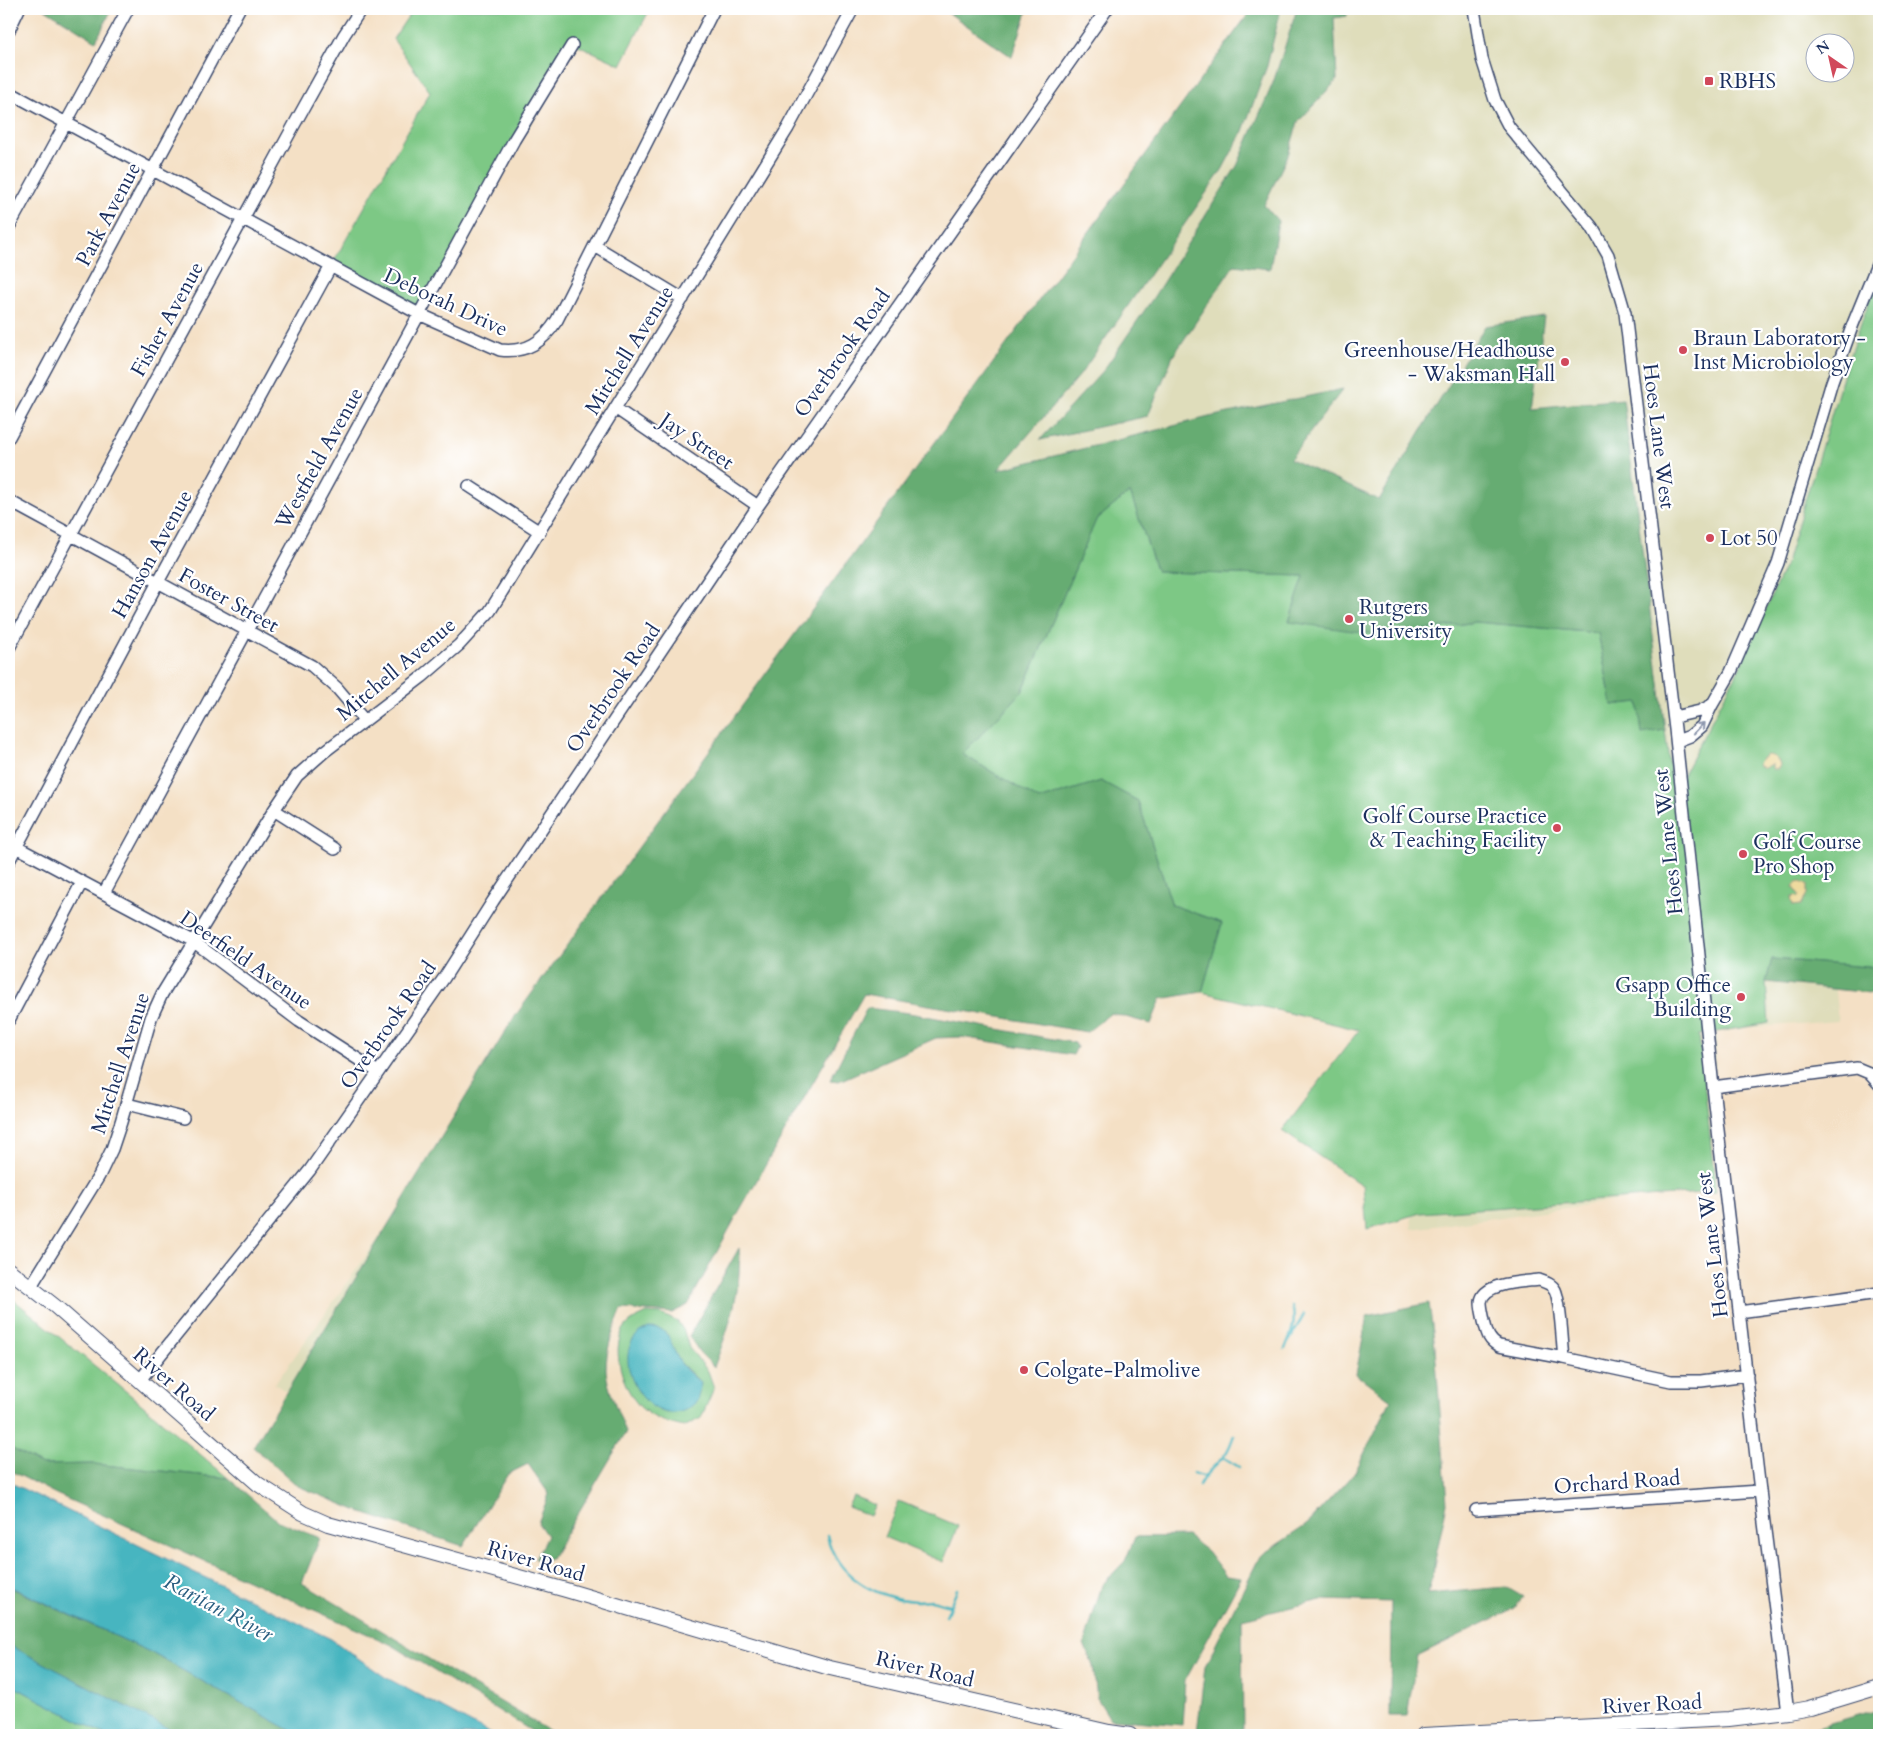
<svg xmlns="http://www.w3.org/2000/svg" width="1888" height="1744" viewBox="0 0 1888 1744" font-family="Cardo,serif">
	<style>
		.built { fill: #dfddbb; fill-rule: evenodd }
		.green { fill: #7dc885; stroke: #4c7c72; fill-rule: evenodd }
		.forest { fill: #66ac72; stroke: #406e68 }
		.sand { fill: #eeda9e; stroke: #84847e }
		.water { fill: #46b5c0; stroke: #30728f }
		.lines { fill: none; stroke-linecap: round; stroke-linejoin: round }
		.stream { stroke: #46b5c0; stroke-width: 2.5 }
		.minor-casing { stroke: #3c4a6d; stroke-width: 14 }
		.major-casing { stroke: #3c4a6d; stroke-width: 16 }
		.minor { stroke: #fff; stroke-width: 11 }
		.major { stroke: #fff; stroke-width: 14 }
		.oneway { stroke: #8d97ae }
		.poi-dot { fill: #d1495b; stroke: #fff; stroke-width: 2 }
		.labels { text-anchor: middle; stroke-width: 4.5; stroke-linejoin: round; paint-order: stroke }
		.poi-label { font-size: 21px; fill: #1b2f5e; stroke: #fff; text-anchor: start }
		.street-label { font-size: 21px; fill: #1b2f5e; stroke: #fff }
		.water-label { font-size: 22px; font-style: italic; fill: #2a5e80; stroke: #fff }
	</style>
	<rect width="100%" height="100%" fill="#fff"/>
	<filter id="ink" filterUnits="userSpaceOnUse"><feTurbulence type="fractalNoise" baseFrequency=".02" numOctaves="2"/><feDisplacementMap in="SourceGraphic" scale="10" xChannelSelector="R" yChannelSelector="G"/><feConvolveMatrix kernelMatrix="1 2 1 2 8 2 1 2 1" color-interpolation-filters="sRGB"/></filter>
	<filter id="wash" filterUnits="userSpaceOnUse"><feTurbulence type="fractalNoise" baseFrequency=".0096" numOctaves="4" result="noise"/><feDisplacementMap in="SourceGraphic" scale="20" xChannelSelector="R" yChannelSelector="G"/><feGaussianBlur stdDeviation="1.12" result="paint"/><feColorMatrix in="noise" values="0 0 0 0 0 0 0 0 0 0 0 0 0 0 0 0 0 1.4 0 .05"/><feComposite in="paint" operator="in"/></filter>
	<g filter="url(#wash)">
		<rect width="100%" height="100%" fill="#f4e0c5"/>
		<!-- built -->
		<path class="built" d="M1257,9H1879V985L1834,980L1838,1021L1717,1030L1711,1188L1412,1229L1399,1035L797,902L375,1453L275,1384L1018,337ZM1816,42H1846V72H1816Z"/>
		<!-- green -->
		<path class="green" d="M413,9H650L621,65L576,44L420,313L331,266L430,92L393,39Z
			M1879,273V968L1772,959L1766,982L1769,1023L1699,1035L1716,1192L1420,1213L1367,1229L1363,1186L1282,1131L1359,1030L1202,992L1222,923L1172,905L1138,801L1101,781L1039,800L962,754L1022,692L1096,520L1130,492L1157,572L1305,576L1289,621L1388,636L1475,622L1598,633L1612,705L1639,702L1642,733L1665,730L1673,794L1743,661L1786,563L1849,357Z
			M9,1296L133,1397L228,1478L94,1464L42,1465L9,1447Z
			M647,1313L661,1314L678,1322L684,1331L689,1348L708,1371L714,1388L701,1418L684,1427C670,1424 657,1420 645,1411C624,1396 605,1341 630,1322C635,1318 642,1316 647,1313ZM667,1334L678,1360L701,1383L700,1387L667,1413L652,1406Z
			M853,1496L875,1505L870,1516L848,1507Z
			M899,1501L958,1526L943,1562L884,1537Z
			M9,1684L106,1735H9Z
			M1828,1724L1829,1735H1791Z"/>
		<!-- forest -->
		<path class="forest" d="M45,9H112L96,41Z
			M943,9H1028L1012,57Z
			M1252,9H1281L1267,66L1243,131L1222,170L1080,375L998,470L1209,417L1343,389L1290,459L1379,500L1485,326L1544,317L1532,408L1623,399L1665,730L1642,734L1638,702L1612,705L1598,633L1475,622L1388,636L1289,622L1304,576L1157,572L1130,492L1096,520L1022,692L962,754L1039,800L1101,781L1138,801L1172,905L1222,923L1202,992L1161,999L1151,1024L1111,1013L1087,1032L864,994L738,1213L688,1305L672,1313L622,1309C614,1328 606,1348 606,1369C606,1386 620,1416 626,1432L551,1559H535L547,1536L538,1523L549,1494L528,1464L508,1474L463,1546L368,1515L298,1486L253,1447L513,1019Z
			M1297,9H1347V16L1334,18L1337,80L1298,122L1288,155L1264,205L1278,221L1270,269L1234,265L1173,356L1148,416L1040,440L1103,371L1153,298L1237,166L1273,83Z
			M1772,959L1879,968V994L1766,982Z
			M867,1008L909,1013L1075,1043L1077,1047L1073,1055L961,1037L936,1038L839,1081L830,1080Z
			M739,1248C742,1292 729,1327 714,1367L700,1353L689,1336Z
			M1429,1303L1435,1347L1447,1503L1428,1594L1506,1587L1523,1597L1515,1608L1417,1656L1407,1716H1390L1391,1602L1321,1600L1242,1619L1243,1733L1197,1732L1205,1666L1260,1556L1305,1526L1355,1472L1391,1400L1356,1374L1367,1316Z
			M9,1447L42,1465L94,1464L228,1478L278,1521L320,1538L302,1583L556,1735H538L392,1645L56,1494L9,1470Z
			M1187,1536L1207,1551L1226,1576L1241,1578L1185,1681L1182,1725L1110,1719L1097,1698L1093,1666L1084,1645L1102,1585L1125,1561L1135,1537Z
			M9,1587L150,1652L299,1735H180L9,1645Z
			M1879,1709V1727L1864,1735H1829L1828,1724Z"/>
		<!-- sand -->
		<path class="sand" d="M1767,755C1773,755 1779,759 1780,765L1778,769H1772V764L1765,768L1759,766L1758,763L1761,759Z
			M1801,882L1807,885V895L1801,905L1793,906L1791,898L1795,896L1797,898L1799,896L1794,887L1796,883Z"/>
		<!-- water -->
		<path class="water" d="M649,1328C673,1328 669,1344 679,1360C684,1369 694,1377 701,1383L697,1401C652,1448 597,1345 649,1328Z
			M9,1482L331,1639L385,1677L493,1735H299L150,1652L9,1586Z
			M9,1645L175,1732L180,1735H106L9,1684Z"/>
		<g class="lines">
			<!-- stream -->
			<path class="stream" d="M1289,1341L1304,1314
				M1285,1349C1291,1334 1297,1321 1292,1306
				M1223,1457L1239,1467
				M1193,1473L1202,1476
				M1199,1486C1204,1473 1214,1468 1223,1457C1229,1451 1231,1443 1234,1435
				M827,1535C836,1577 876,1598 916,1601C921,1601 926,1600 931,1600C938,1601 944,1604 950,1605
				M946,1616L957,1589"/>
		</g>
	</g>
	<g filter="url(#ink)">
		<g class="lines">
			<!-- minor casing -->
			<g class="minor-casing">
				<path id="minor" d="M1474,9L1482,59L1495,100L1509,127L1592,227L1608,255L1625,313L1675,729L1713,1087L1760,1491L1788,1712
					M9,30L19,9
					M9,92L419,314L500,350C527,353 543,342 557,320L714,9
					M9,227L128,9
					M595,246L683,299
					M615,408L758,506
					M9,437L239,9
					M469,486L540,532
					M9,501L312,666L337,688L365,721
					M9,648L293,127L344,35L361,9
					M1674,717L1700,711L1712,705
					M1677,741L1690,736L1702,726L1712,705L1731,672L1778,563L1832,382L1853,324L1879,260
					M274,810L335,849
					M9,843L193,941L299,1021L378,1072
					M9,861L158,582L331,266
					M104,893L514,140L572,45
					M9,1020L82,882
					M1713,1087L1857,1068L1869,1073L1879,1084
					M127,1104L183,1118
					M1539,1280C1545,1282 1552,1284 1555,1290C1561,1302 1562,1343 1564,1358L1499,1346C1488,1340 1487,1333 1484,1321C1483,1315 1481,1308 1481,1302C1483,1282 1524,1282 1539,1280Z
					M31,1286L99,1176L112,1149L121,1122L151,1018L162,994L274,810L297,776L324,752L422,677L459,645L490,611L788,128L853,9
					M1739,1312L1879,1293
					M1564,1358L1671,1381H1701L1747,1375
					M140,1380L310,1170L444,978L493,901L758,506L1107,9
					M1476,1510L1760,1491"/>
			</g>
			<!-- major casing -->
			<g class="major-casing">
				<path id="major" d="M9,1270L56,1307L258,1484L303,1513L328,1524L566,1590L830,1668L1109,1732L1130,1735
					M1423,1735L1729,1719L1788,1712L1810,1708L1879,1687"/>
			</g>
			<!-- minor -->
			<use href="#minor" class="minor"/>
			<!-- major -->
			<use href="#major" class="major"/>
		</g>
		<!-- one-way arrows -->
		<defs><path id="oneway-shaft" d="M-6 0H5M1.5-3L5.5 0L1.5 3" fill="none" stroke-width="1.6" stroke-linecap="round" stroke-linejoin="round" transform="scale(1.25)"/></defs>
		<use class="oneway" href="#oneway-shaft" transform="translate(1699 728) rotate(-47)"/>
	</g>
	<!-- markers -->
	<g class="poi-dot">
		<rect x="1704" y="76" width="10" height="10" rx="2.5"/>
		<circle cx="1683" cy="350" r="5"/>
		<circle cx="1565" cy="362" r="5"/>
		<circle cx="1710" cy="538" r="5"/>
		<circle cx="1349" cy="619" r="5"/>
		<circle cx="1557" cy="828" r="5"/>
		<circle cx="1743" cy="854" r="5"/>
		<circle cx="1741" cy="997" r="5"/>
		<circle cx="1024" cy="1370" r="5"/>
	</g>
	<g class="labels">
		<!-- poi labels -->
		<g class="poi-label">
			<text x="1719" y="88">RBHS</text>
			<text x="1693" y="345">Braun Laboratory -<tspan x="1693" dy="24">Inst Microbiology</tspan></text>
			<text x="1555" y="357" text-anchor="end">Greenhouse/Headhouse<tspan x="1555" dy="24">- Waksman Hall</tspan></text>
			<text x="1720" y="545">Lot 50</text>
			<text x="1359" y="614">Rutgers<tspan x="1359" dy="24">University</tspan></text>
			<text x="1547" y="823" text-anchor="end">Golf Course Practice<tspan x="1547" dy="24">&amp; Teaching Facility</tspan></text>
			<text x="1753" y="849">Golf Course<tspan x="1753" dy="24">Pro Shop</tspan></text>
			<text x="1731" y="992" text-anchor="end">Gsapp Office<tspan x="1731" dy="24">Building</tspan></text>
			<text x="1034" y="1377">Colgate-Palmolive</text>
		</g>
		<!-- street labels -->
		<g class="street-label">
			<text transform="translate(108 214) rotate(-62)" y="7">Park Avenue</text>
			<text transform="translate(446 302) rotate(25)" y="7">Deborah Drive</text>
			<text transform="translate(167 319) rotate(-61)" y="7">Fisher Avenue</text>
			<text transform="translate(629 350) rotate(-58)" y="7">Mitchell Avenue</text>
			<text transform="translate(842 353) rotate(-55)" y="7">Overbrook Road</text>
			<text transform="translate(1659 436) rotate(83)" y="7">Hoes Lane West</text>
			<text transform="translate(697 441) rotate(34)" y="7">Jay Street</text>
			<text transform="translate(319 458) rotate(-61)" y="7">Westfield Avenue</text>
			<text transform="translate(152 554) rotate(-61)" y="7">Hanson Avenue</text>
			<text transform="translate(229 600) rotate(29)" y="7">Foster Street</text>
			<text transform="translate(396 669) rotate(-40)" y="7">Mitchell Avenue</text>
			<text transform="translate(613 688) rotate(-56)" y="7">Overbrook Road</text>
			<text transform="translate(1668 842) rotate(-96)" y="7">Hoes Lane West</text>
			<text transform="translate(246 960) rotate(35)" y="7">Deerfield Avenue</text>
			<text transform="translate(388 1025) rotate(-55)" y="7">Overbrook Road</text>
			<text transform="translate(120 1063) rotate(-72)" y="7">Mitchell Avenue</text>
			<text transform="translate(1712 1245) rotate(-97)" y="7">Hoes Lane West</text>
			<text transform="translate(174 1384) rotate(41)" y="7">River Road</text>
			<text transform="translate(1617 1482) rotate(-4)" y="7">Orchard Road</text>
			<text transform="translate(536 1561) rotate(16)" y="7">River Road</text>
			<text transform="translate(925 1669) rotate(13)" y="7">River Road</text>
			<text transform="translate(1652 1704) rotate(-3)" y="7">River Road</text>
		</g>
		<!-- water labels -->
		<g class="water-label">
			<text transform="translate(219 1607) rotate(28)" y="8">Raritan River</text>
		</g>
	</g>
	<!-- margin -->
	<rect width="1888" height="1744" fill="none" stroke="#fff" stroke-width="30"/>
	<!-- north arrow -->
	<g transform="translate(1830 58) rotate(326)"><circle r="24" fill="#ffffff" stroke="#a4acbf"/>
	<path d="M0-4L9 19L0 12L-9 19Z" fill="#d1495b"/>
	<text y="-8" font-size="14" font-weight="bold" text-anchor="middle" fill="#1b2f5e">N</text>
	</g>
</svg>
